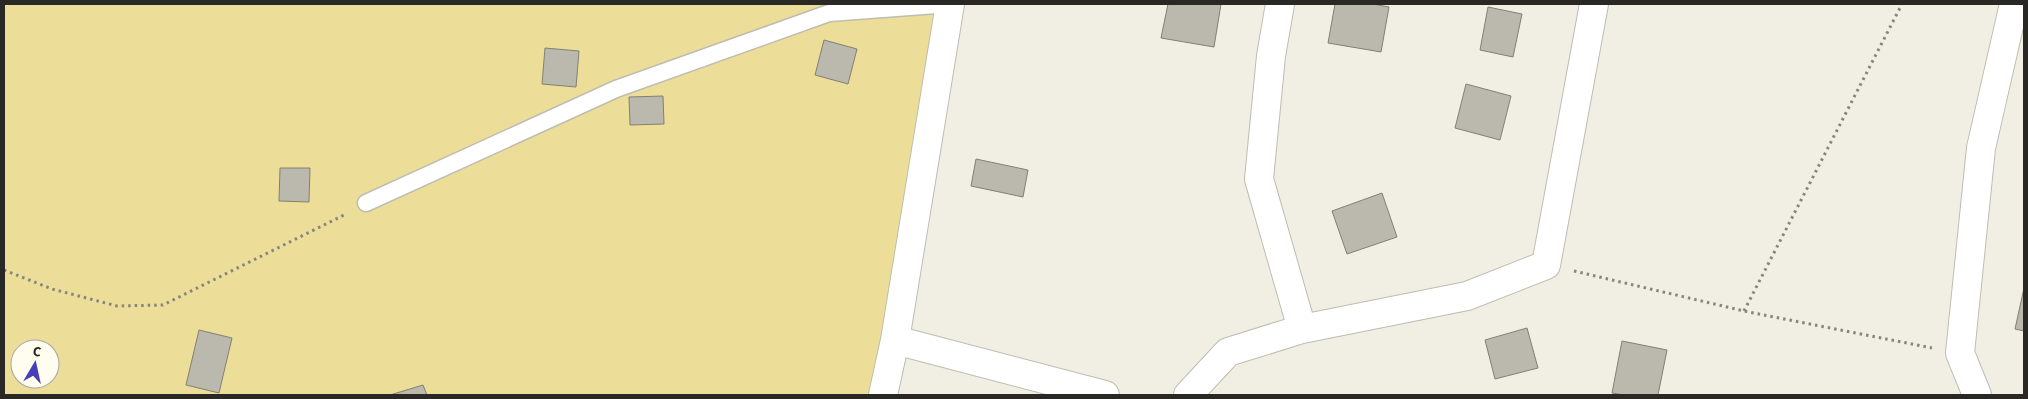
<svg xmlns="http://www.w3.org/2000/svg" width="2028" height="399" viewBox="0 0 2028 399" font-family="'Source Sans 3',sans-serif">
	<style>
		.green { fill: #ecde98; fill-rule: evenodd }
		.building { fill: #bbb9ad; stroke: #828075 }
		.lines { fill: none; stroke-linecap: round; stroke-linejoin: round }
		.service-casing { stroke: #bfbdb1; stroke-width: 19 }
		.minor-casing { stroke: #bfbdb1; stroke-width: 30 }
		.path { stroke: #87857d; stroke-width: 3; stroke-dasharray: 2.5 4; stroke-linecap: butt }
		.service { stroke: #fff; stroke-width: 16 }
		.minor { stroke: #fff; stroke-width: 28 }
	</style>
	<rect width="100%" height="100%" fill="#f1efe3"/>
	<!-- green -->
	<path class="green" d="M4,4H950L883,395H4ZM20,349H50V379H20Z"/>
	<!-- building -->
	<path class="building" d="M1168,4H1221L1214,47L1161,38Z
		M1335,4H1373L1389,7L1381,52L1328,43Z
		M1488,7L1522,14L1513,57L1480,50Z
		M824,40L857,49L848,84L815,75Z
		M545,48L579,51L576,87L542,84Z
		M1466,84L1511,96L1500,140L1455,128Z
		M663,96L664,124L630,125L629,97Z
		M976,159L1028,170L1023,197L971,186Z
		M280,168H310L309,202L279,201Z
		M1382,193L1397,237L1347,254L1332,211Z
		M2024,288V331L2015,329Z
		M1527,328L1538,368L1495,379L1485,340Z
		M199,330L232,338L219,393L186,385Z
		M1622,341L1667,350L1658,395H1624L1612,393Z
		M423,385L427,395H390Z"/>
	<g class="lines">
		<!-- service casing -->
		<g class="service-casing">
			<path id="service" d="M366,203L616,89L829,13L950,4"/>
		</g>
		<!-- minor casing -->
		<g class="minor-casing">
			<path id="minor" d="M1280,4L1271,56L1259,179L1302,329
				M895,340L1105,395
				M883,395L895,340L950,4
				M1188,395L1228,352L1302,329L1467,296L1546,265L1594,4
				M1977,395L1960,353L1981,148L2014,4"/>
		</g>
		<!-- path -->
		<path class="path" d="M4,270L52,289L117,306L163,305L346,214
			M1574,271L1744,311L1932,348
			M1744,311L1902,4"/>
		<!-- service -->
		<use href="#service" class="service"/>
		<!-- minor -->
		<use href="#minor" class="minor"/>
	</g>
	<!-- border -->
	<rect width="2028" height="399" fill="none" stroke="#292824" stroke-width="10"/>
	<!-- north arrow -->
	<g transform="translate(35 364) rotate(9)"><circle r="24" fill="#fffcf0" stroke="#a9a79e"/>
	<path d="M0-4L9 19L0 12L-9 19Z" fill="#4640b6"/>
	<text y="-8" font-size="14" font-weight="bold" text-anchor="middle" fill="#292824">С</text>
	</g>
</svg>
